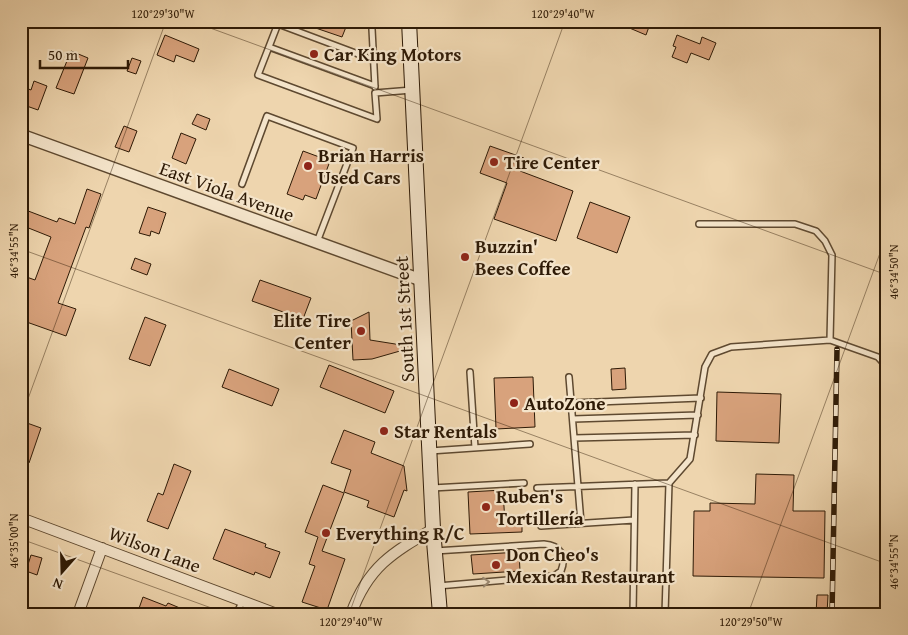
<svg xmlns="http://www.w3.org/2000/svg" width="908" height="635" viewBox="0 0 908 635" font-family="'Gentium Book Plus',serif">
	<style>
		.building { fill: #d8a27c; stroke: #2e1a06 }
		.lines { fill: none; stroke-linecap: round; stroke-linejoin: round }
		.service-casing { stroke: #5e4930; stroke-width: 8 }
		.minor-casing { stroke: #5e4930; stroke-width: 12 }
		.tertiary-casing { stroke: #5e4930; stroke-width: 14 }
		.secondary-casing { stroke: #2e1a06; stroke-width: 16 }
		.service { stroke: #f4e4ca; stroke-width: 5 }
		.minor { stroke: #f4e4ca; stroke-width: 10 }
		.tertiary { stroke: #f4e4ca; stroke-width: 11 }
		.secondary { stroke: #f4e4ca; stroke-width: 14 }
		.rail-casing { stroke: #2e1a06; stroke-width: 5.5 }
		.rail { stroke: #f4e4ca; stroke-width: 4; stroke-dasharray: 11; stroke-linecap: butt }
		.oneway { stroke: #9b8972 }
		.ticks { fill: none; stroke: #2e1a06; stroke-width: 1; stroke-opacity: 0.45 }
		.poi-dot { fill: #8f2418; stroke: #f4e4ca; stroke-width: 2 }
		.labels { text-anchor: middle; stroke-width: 4.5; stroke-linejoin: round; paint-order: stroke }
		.poi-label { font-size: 19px; font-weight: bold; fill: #2e1a06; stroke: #f4e4ca; text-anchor: start }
		.street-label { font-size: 19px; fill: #2e1a06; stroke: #f4e4ca }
		.neatline { fill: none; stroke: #2e1a06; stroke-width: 2 }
		.ticks-label { font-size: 12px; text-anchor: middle; fill: #2e1a06 }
	</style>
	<rect width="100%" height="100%" fill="#eed5ae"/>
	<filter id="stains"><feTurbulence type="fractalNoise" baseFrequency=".004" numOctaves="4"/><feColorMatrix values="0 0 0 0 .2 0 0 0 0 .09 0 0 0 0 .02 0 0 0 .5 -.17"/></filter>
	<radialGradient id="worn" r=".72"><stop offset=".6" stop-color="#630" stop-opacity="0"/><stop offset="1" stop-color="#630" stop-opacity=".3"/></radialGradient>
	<!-- building -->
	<path class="building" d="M301,21H346L344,26L346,27L342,37L301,23Z
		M613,21H642L650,24L646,35Z
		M165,35L199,49L194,62L176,55L174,62L157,55Z
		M677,35L700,44L702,37L716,43L709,60L691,53L687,63L672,57L676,47L673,46Z
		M71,51L88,58L74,94L56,88Z
		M132,58L141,61L136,74L127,71Z
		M34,81L47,86L38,110L21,104V86L31,90Z
		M197,114L210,119L206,130L192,124Z
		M124,126L137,131L129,152L115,147Z
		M181,133L196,139L186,164L172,158Z
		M490,146L524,158L520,171L573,191L556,241L494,219L507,183L480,173Z
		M303,151L330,161L316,199L305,195L303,200L287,194Z
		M87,189L101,194L89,228L86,227L58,303L76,309L66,336L21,320V275L35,280L51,237L21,225V215L23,209L57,222L59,218L75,224Z
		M590,202L630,217L617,253L577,238Z
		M148,207L166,213L159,234L151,231L150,236L139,233Z
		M135,258L151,264L147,275L131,269Z
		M260,280L311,298L303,319L252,301Z
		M369,312L370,340L414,347L372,359L353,360L351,321Z
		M145,317L166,325L150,366L129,359Z
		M329,365L394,391L385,413L320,387Z
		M625,368L626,389L612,390L611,369Z
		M229,369L279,389L272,406L222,387Z
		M533,377L535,427L496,429L494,378Z
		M717,392L781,394L779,443L716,441Z
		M27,423L41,428L29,463L21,460V439Z
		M344,430L375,442L371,453L404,466L407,491L404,490L394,517L367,507L369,501L344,492L351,470L331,463Z
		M174,464L191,471L168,529L147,521L158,493L163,495Z
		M756,474L794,475L793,511H825L824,578L693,576L694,511H710V503L755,504Z
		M323,485L344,493L322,551L345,559L327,610L302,602L315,566L309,564L318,537L305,532Z
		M503,490L505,523H522V532L470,534L468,492Z
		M225,529L266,544L265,547L280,552L270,578L255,572L254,575L213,559Z
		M519,552L520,571L473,574L471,555Z
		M31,555L42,558L37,575L26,571Z
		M817,595H828L827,614H816Z
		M143,597L166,606L168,603L194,614H137Z"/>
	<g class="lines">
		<!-- service casing -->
		<g class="service-casing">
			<path id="service" d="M279,21L258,75L377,119L375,93L412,90
				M278,24L374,60
				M372,29L375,87
				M269,47L375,86
				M242,184L267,116L353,148L317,242
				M699,224H795L816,231L825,241L832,255L830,340L878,357L887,367
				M470,372L475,448
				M569,377L581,523
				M571,403L701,398
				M573,419L698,415
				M574,438L695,435
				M430,451L530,444
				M432,488L524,483
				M537,488L669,483
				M541,526L634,520
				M435,551L544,544C560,545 567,556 561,571L554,576L438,586
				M237,614L242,601
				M633,614L635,484
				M665,614L669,483L690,459L705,367L712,354L731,347L830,340"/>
		</g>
		<!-- minor casing -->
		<g class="minor-casing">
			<path id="minor" d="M21,518L277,614
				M78,614L102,548
				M351,614C368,567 392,553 433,529"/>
		</g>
		<!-- tertiary casing -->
		<g class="tertiary-casing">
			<path id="tertiary" d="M21,135L421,280"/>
		</g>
		<!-- secondary casing -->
		<g class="secondary-casing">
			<path id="secondary" d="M409,21L433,529L440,614"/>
		</g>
		<!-- service -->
		<use href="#service" class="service"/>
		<!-- minor -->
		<use href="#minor" class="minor"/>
		<!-- tertiary -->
		<use href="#tertiary" class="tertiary"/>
		<!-- secondary -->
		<use href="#secondary" class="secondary"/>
		<!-- rail casing -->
		<g class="rail-casing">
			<path id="rail" d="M832,614L837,349"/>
		</g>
		<!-- rail -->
		<use href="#rail" class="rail"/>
	</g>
	<!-- one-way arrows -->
	<defs><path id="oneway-chevron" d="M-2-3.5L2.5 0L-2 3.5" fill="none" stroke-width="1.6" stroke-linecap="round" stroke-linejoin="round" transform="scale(1.25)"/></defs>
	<use class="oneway" href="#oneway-chevron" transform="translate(486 582) rotate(-5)"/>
	<!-- ticks -->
	<path class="ticks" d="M191,21L887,275M21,249L887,564M21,418L166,21M21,539L228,614M349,614L565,21M748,614L887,234"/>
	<!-- markers -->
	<g class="poi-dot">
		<circle cx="314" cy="54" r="5"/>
		<circle cx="494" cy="162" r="5"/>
		<circle cx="308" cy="166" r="5"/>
		<circle cx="465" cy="257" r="5"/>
		<circle cx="361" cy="331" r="5"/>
		<circle cx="514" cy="403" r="5"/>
		<circle cx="384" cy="431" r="5"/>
		<circle cx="486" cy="507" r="5"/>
		<circle cx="326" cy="533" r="5"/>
		<circle cx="496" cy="565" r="5"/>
	</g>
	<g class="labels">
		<!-- poi labels -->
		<g class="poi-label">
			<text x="324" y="61">Car King Motors</text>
			<text x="318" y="162">Brian Harris<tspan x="318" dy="22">Used Cars</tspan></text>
			<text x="504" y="169">Tire Center</text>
			<text x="475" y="253">Buzzin'<tspan x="475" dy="22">Bees Coffee</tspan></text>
			<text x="351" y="327" text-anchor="end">Elite Tire<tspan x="351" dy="22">Center</tspan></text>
			<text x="524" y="410">AutoZone</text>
			<text x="394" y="438">Star Rentals</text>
			<text x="496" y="503">Ruben's<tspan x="496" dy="22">Tortillería</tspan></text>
			<text x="336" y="540">Everything R/C</text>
			<text x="506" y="561">Don Cheo's<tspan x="506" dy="22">Mexican Restaurant</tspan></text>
		</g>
		<!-- street labels -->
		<g class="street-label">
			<text transform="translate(227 191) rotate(20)" y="7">East Viola Avenue</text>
			<text transform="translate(404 319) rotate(-93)" y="7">South 1st Street</text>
			<text transform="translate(155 549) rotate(21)" y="7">Wilson Lane</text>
		</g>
	</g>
	<!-- margin -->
	<rect width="908" height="635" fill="none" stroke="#eed5ae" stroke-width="55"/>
	<!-- north arrow -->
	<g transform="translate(62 572) rotate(200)" stroke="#f4e4ca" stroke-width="4" paint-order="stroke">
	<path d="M0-4L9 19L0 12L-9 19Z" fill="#2e1a06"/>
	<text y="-8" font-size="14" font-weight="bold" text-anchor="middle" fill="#2e1a06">N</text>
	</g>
	<!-- scale -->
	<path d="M40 60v8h88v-8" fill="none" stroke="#2e1a06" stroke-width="2.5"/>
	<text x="48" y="60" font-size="15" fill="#2e1a06" stroke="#f4e4ca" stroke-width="4" paint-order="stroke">50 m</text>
	<rect x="28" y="28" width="852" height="580" class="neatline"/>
	<g class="ticks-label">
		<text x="163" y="18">120°29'30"W</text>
		<text x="563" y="18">120°29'40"W</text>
		<text transform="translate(14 251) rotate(-90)" y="4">46°34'55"N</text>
		<text transform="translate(894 272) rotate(-90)" y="4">46°34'50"N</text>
		<text transform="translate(14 541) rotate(-90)" y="4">46°35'00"N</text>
		<text transform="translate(894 562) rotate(-90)" y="4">46°34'55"N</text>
		<text x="351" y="626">120°29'40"W</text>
		<text x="751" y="626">120°29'50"W</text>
	</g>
	<rect width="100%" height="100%" filter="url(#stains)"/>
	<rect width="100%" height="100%" fill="url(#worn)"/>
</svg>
